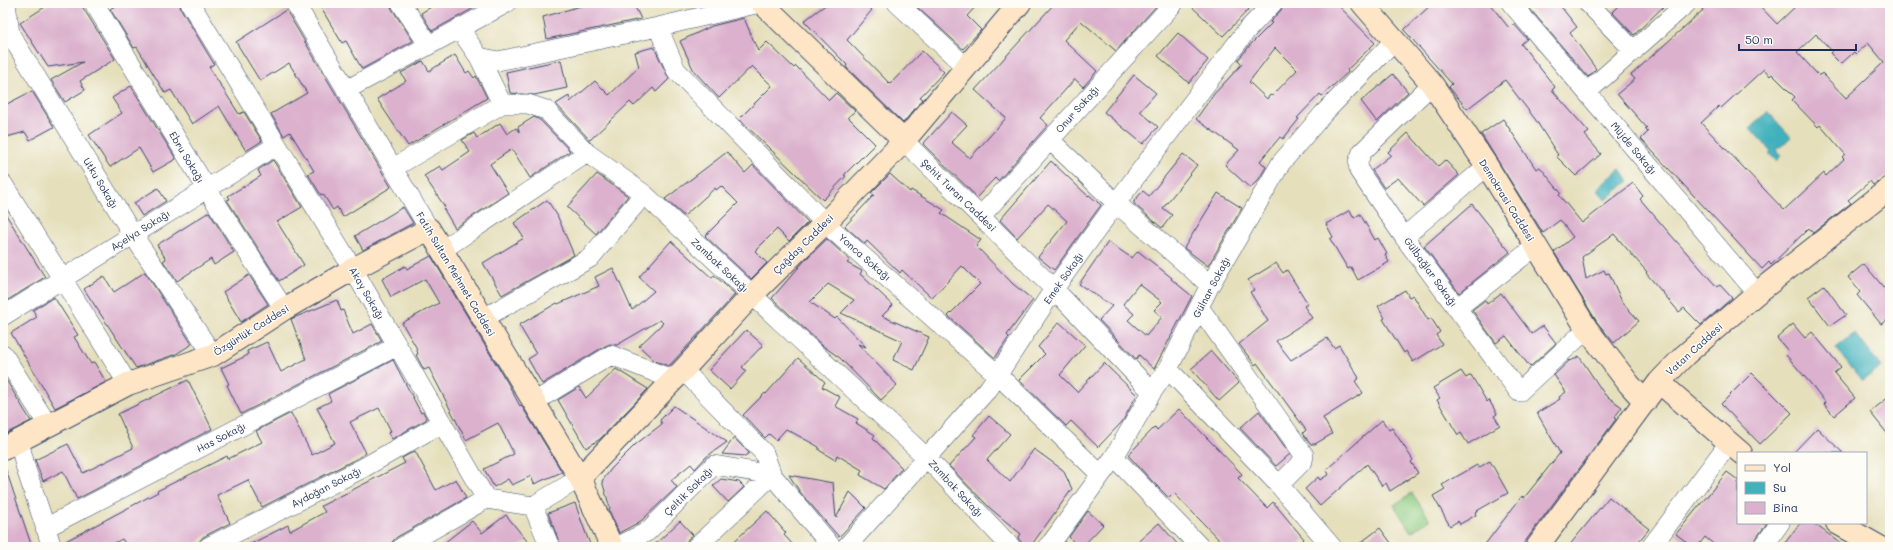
<svg xmlns="http://www.w3.org/2000/svg" width="1893" height="550" viewBox="0 0 1893 550" font-family="Mali,sans-serif">
	<style>
		.green { fill: #8fcb81; stroke: #557d70 }
		.water { fill: #41b1bc; stroke: #2e708d }
		.building { fill: #dbb1cd; fill-rule: evenodd }
		.lines { fill: none; stroke-linecap: round; stroke-linejoin: round }
		.street-casing { stroke: #39496c; stroke-width: 20 }
		.secondary-casing { stroke: #39496c; stroke-width: 24 }
		.street { stroke: #fff; stroke-width: 19 }
		.secondary { stroke: #fde5c5; stroke-width: 22 }
		.labels { text-anchor: middle; stroke-width: 3; stroke-linejoin: round; paint-order: stroke }
		.street-label { font-size: 10px; fill: #1b2f5e; stroke: #fdfcf7 }
	</style>
	<rect width="100%" height="100%" fill="#fdfcf7"/>
	<filter id="ink" filterUnits="userSpaceOnUse"><feTurbulence type="fractalNoise" baseFrequency=".025" numOctaves="2"/><feDisplacementMap in="SourceGraphic" scale="8" xChannelSelector="R" yChannelSelector="G"/><feConvolveMatrix kernelMatrix="1 2 1 2 8 2 1 2 1" color-interpolation-filters="sRGB"/></filter>
	<filter id="wash" filterUnits="userSpaceOnUse"><feTurbulence type="fractalNoise" baseFrequency=".012" numOctaves="4" result="noise"/><feDisplacementMap in="SourceGraphic" scale="16" xChannelSelector="R" yChannelSelector="G"/><feGaussianBlur stdDeviation="0.9" result="paint"/><feColorMatrix in="noise" values="0 0 0 0 0 0 0 0 0 0 0 0 0 0 0 0 0 1.4 0 .05"/><feComposite in="paint" operator="in"/></filter>
	<g filter="url(#wash)">
		<rect width="100%" height="100%" fill="#e5dfbb"/>
		<!-- green -->
		<path class="green" d="M1412,493L1430,520L1411,532L1394,505Z"/>
		<!-- water -->
		<path class="water" d="M1768,112L1791,137L1777,150L1781,156L1776,161L1769,153L1771,151L1750,128Z
			M1620,169L1629,181L1606,200L1597,189Z
			M1855,333L1881,367L1862,381L1836,348Z"/>
		<g id="blocks">
			<!-- building -->
			<path class="building" d="M51,3H80L115,59L80,81L85,90L65,102L51,80L83,62L48,67L20,23Z
				M120,3H179L181,9L214,64L209,67L239,114L244,112L262,141L246,151L219,106L192,124L171,90L165,93L137,47L134,48L110,9Z
				M318,3H390L392,9L413,41L362,69L346,41L342,43Z
				M438,3H471L474,8L432,31L421,13Z
				M591,3H633L641,19L547,39L543,17Z
				M828,3H865L872,10L847,40L890,84L922,51L944,72L920,97L923,99L903,123L846,67L847,65L804,21Z
				M922,3H979L967,16L981,30L963,49L918,8Z
				M1055,3H1159L1116,51L1081,21L1064,40L1097,71L1083,87L1075,79L1040,118L1048,125L998,181L995,178L977,197L923,144L952,112L967,125L951,142L970,158L1006,118L975,90Z
				M1188,3H1258L1255,6L1254,4L1223,36Z
				M1284,3H1336L1375,43L1347,70L1348,72L1322,96L1320,94L1297,118L1299,119L1283,139L1280,137L1260,161L1266,167L1259,179L1250,188L1225,165L1239,150L1196,119L1214,94L1242,64L1238,60L1251,44L1272,23L1270,22L1281,10ZM1275,48L1297,70L1272,96L1270,95L1267,99L1249,82Z
				M1433,3H1489L1509,28L1514,24L1527,39L1521,44L1555,87L1552,90L1589,132L1585,135L1601,154L1576,176L1556,156L1558,155L1535,119L1505,80L1467,109L1449,87L1452,84L1404,30Z
				M1525,3H1558L1577,27L1570,33L1596,69L1588,77Z
				M1621,3H1667L1634,35L1612,12Z
				M1698,3H1757L1777,24L1799,3H1890V174L1873,185L1870,181L1867,184L1848,200L1851,203L1813,233L1809,228L1771,265L1769,262L1762,269L1641,139L1648,132L1645,129L1647,128L1617,94L1635,79L1631,75L1703,10ZM1816,34L1832,51L1830,53L1841,64L1854,52L1856,54L1868,43L1884,62L1846,98L1822,73L1819,76L1797,52ZM1764,69L1770,76L1772,74L1795,97L1792,100L1818,127L1820,125L1845,154L1842,157L1844,159L1826,176L1824,173L1784,210L1701,123L1719,106L1721,108Z
				M286,10L391,187L343,217L337,207L333,210L323,194L321,195L308,174L314,171L290,132L284,136L271,114L307,93L289,63L260,81L236,42Z
				M744,18L758,51L767,42L794,68L796,66L829,100L836,93L855,111L848,117L875,144L844,175L846,176L823,200L739,119L772,86L752,66L719,98L694,71L680,41L712,26Z
				M1178,33L1208,60L1189,83L1158,56Z
				M654,47L669,79L656,92L653,88L634,106L630,102L590,140L556,104L569,96L570,102L595,81L609,95L639,67L635,52Z
				M455,55L466,73L469,71L474,78L476,76L487,98L408,146L377,99L406,81L401,73L423,61L429,71Z
				M561,60L567,88L534,95L510,93L506,72Z
				M1393,74L1408,92L1377,122L1361,101Z
				M1134,75L1156,93L1140,111L1158,127L1143,144L1104,112Z
				M131,86L176,159L153,172L139,148L110,167L89,135L122,113L112,98Z
				M32,91L54,127L30,140L25,132L3,138V106Z
				M534,117L540,120L570,151L530,178L512,149L490,164L508,193L455,228L443,208L445,207L424,176L440,166L443,170L470,152L462,140L474,133L477,138L500,123L507,134L516,128L519,132L518,127Z
				M1503,119L1536,169L1540,167L1561,193L1559,195L1582,223L1633,183L1643,196L1640,199L1670,234L1717,287L1720,285L1732,298L1701,325L1684,308L1679,312L1646,273L1647,272L1614,234L1582,257L1586,279L1604,270L1606,274L1609,273L1622,302L1639,321L1614,343L1597,322L1554,252L1573,237L1560,220L1543,233L1481,134Z
				M1408,133L1438,166L1445,160L1459,175L1423,206L1398,178L1384,188L1372,170L1391,155L1388,152Z
				M727,152L745,173L753,165L808,222L789,241L777,229L755,251L767,263L751,279L705,236L738,203L721,186L716,190L715,188L684,216L665,199Z
				M1183,154L1197,165L1163,208L1172,215L1162,228L1134,204V201L1143,191L1149,196Z
				M273,160L302,207L277,222L304,265L279,281L227,200L230,199L228,196L261,176L258,170Z
				M1051,161L1088,196L1089,195L1101,205L1054,270L1038,257L1067,221L1048,204L1017,238L1000,220Z
				M597,174L628,196L596,234L567,207Z
				M890,174L910,192L911,190L944,210L941,213L981,240L976,246L1013,284L1033,300L1007,335L1009,337L995,358L948,316L980,284L962,266L932,298L902,270L900,273L867,241L865,244L845,226L874,195L871,193Z
				M158,188L166,201L142,216L134,203Z
				M1218,193L1242,208L1208,266L1184,248Z
				M547,200L557,215L574,255L502,295L483,263L524,238L514,223Z
				M1472,204L1510,252L1459,293L1424,246Z
				M403,207L413,223L363,250L355,236Z
				M3,210L45,277L3,303Z
				M1350,210L1354,218L1360,214L1375,240L1378,238L1387,254L1385,255L1389,262L1358,280L1351,267L1348,269L1330,239L1333,237L1326,224Z
				M209,212L234,252L214,265L211,259L177,281L163,261L166,259L157,245Z
				M827,239L850,260L847,263L862,271L860,274L893,305L882,316L929,337L914,370L893,360L902,341L841,313L854,300L828,284L810,302L835,319L837,317L866,347L858,344L897,385L881,400L840,358L823,346L772,298L806,259Z
				M671,241L712,278L714,275L735,294L731,299L669,366L655,361L639,346L663,323L660,320L617,345L610,344L605,346L542,384L528,359L536,354L519,325L557,303L558,304L599,286L595,277L613,268L632,310L654,291L639,277Z
				M1108,242L1132,258L1138,251L1172,278L1171,279L1192,296L1154,369L1139,355L1136,359L1099,320L1112,306L1079,284ZM1139,284L1162,302L1154,310L1162,317L1146,336L1128,320L1134,314L1123,304Z
				M431,256L507,382L520,406L521,405L562,472L534,484L531,476L512,485L508,479L494,487L484,469L514,454L498,423L466,440L429,368L424,370L416,355L418,354L416,347L402,323L439,303L425,279L391,297L382,279L405,266L407,269Z
				M1276,263L1283,273L1287,270L1308,304L1304,306L1312,318L1276,341L1291,360L1327,338L1334,348L1339,345L1359,378L1355,381L1363,393L1323,418L1332,434L1315,444H1310L1303,433L1306,430L1257,363L1255,365L1239,344L1268,321L1250,292L1254,290L1248,280Z
				M1864,264L1890,295V318L1881,324L1857,295L1860,292L1848,277Z
				M145,272L192,344L176,354L136,368L84,289L104,276L114,292Z
				M249,275L268,304L241,322L223,292Z
				M1824,285L1846,315L1830,326L1808,297Z
				M1405,290L1409,297L1413,295L1428,320L1431,318L1440,332L1436,335L1442,344L1413,362L1406,351L1404,353L1383,319L1385,318L1378,306Z
				M1501,293L1532,334L1543,326L1556,343L1530,367L1506,336L1496,343L1472,310L1485,300L1487,304Z
				M54,297L78,335L74,337L91,364L94,362L106,382L55,408L11,333L37,317L33,310Z
				M337,300L341,311L343,310L353,334L372,324L382,341L241,414L227,385L229,384L221,368L248,355L247,351L267,342L281,372L306,359L291,319Z
				M1059,322L1085,345L1060,375L1077,392L1104,363L1137,395L1122,422L1098,447L1071,421L1066,426L1019,380L1045,354L1038,347Z
				M1793,324L1805,338L1812,332L1841,367L1834,373L1855,398L1834,416L1824,404L1826,403L1811,384L1786,355L1789,352L1777,338Z
				M746,330L763,345L742,367L746,371L730,389L709,370Z
				M1211,351L1239,383L1219,401L1191,369Z
				M1579,356L1605,395L1622,407L1614,418L1616,419L1521,547H1483L1522,496L1524,498L1560,453L1537,413L1560,399L1559,397L1566,392L1554,375L1570,360L1571,361Z
				M798,358L825,382L822,387L840,397L835,406L858,419L856,423L875,435L873,438L902,468L884,489L860,475L862,470L837,455L835,460L819,450V447L786,429L776,440L769,434L765,438L743,415L765,393L766,394Z
				M393,360L421,413L423,412L427,419L392,439L388,433L391,431L379,408L350,422L366,453L358,458L262,507L248,480L217,495L230,523L203,537L195,547H128L122,539L107,547H63L62,543L158,492L157,491L227,456L228,459L262,442L256,431L291,413L312,455L335,443L317,408L331,401L328,394Z
				M616,369L648,389L600,439L586,448L558,400L579,387L586,398Z
				M1461,371L1466,378L1471,375L1487,402L1489,400L1497,414L1494,416L1500,425L1468,444L1461,433L1458,435L1437,400L1440,398L1433,388Z
				M1752,373L1792,413L1760,444L1721,404Z
				M3,375L31,421L3,435Z
				M188,380L212,429L77,499L63,471L43,481L35,460L68,444L83,473L133,448L118,414Z
				M1890,396V437L1870,412Z
				M674,406L727,442L706,457L695,469L691,464L671,480L677,487L641,521L619,533L609,510L610,508L602,481L612,468L636,444L662,424L660,420Z
				M1179,409L1242,474L1238,478L1267,508L1273,502L1304,539L1296,547H1226L1174,493L1169,498L1150,479L1128,455L1155,427L1157,430Z
				M1259,411L1290,454L1276,466L1240,428Z
				M989,416L1010,434L987,460L1010,482L1034,449L1063,470L1072,489L1030,547L1021,542L1018,538L1021,534L991,509L949,466L976,437L973,435Z
				M1382,420L1389,430L1392,428L1413,460L1411,462L1418,473L1390,491L1386,483L1382,486L1367,464L1320,506L1305,489L1318,477L1320,480L1329,474L1326,470Z
				M1817,428L1843,453H1793Z
				M734,438L749,453L745,456L722,454Z
				M415,451L436,490L456,479L466,498L397,537L392,542L391,547H245L288,525L290,531L325,512L321,506L405,463L402,458Z
				M1490,461L1508,493L1475,512L1476,515L1460,524L1458,521L1450,526L1433,496L1445,489L1442,485L1477,465L1478,468Z
				M3,467H5L32,547H3Z
				M1727,472L1738,480V523H1767L1750,547H1717L1705,537L1697,547H1693L1676,534Z
				M789,475L833,483L836,518L850,492L866,508L839,537L800,492Z
				M721,479L739,482L744,487L728,502L713,486Z
				M1609,497L1649,529L1634,547H1568Z
				M575,503L582,523L591,547H561L548,513Z
				M767,511L786,533L784,535L795,547H728Z
				M1088,511L1103,525L1082,547H1079L1069,537Z
				M506,515L527,541L519,547H439L472,521L482,533Z
				M680,521L693,535L688,539L685,547H652Z
				M1159,523L1180,547H1132Z
				M1800,523H1813L1846,547H1782Z
				M1380,528L1394,547H1355Z"/>
		</g>
	</g>
	<g filter="url(#ink)">
		<use href="#blocks" fill-opacity="0" stroke="#39496c" stroke-width="1"/>
		<g class="lines">
			<!-- street casing -->
			<g class="street-casing">
				<path id="street" d="M6,3L10,34L133,235L213,355
					M94,3L207,189L284,309
					M190,3L353,269L486,499
					M295,3L429,229
					M401,3L428,44
					M760,3L658,27L676,70L825,223L998,375L1101,475
					M897,3L967,68
					M1511,3L1757,293
					M1588,3L1634,51
					M459,28L479,57L502,104
					M479,57L498,61L658,27
					M1432,84L1362,152L1358,162L1359,171L1404,237L1519,392L1587,329
					M346,90L507,3
					M1587,92L1687,3
					M1050,140L1116,203L1210,285
					M904,141L1054,289L1152,392
					M393,168L502,104H528L546,110L587,153L644,194L927,458L1011,547
					M3,184L128,384
					M981,216L1174,3
					M1404,237L1487,166
					M442,250L587,153
					M1199,307L1304,455L1303,461L1279,485
					M1457,308L1536,246
					M3,316L277,145
					M484,318L590,258L644,194
					M3,354L48,425
					M1168,369L1279,485L1332,547
					M683,370L764,453L772,475L696,547
					M534,402L611,355L674,380
					M19,441L26,469L52,547
					M1114,457L1200,547
					M486,499L533,506L580,478
					M533,506L550,547
					M45,528L397,346
					M208,547L363,468L442,423
					M402,547L486,499
					M615,547L647,532L714,465L772,475L832,547
					M846,547L989,388L1054,289L1116,203L1247,30L1273,3
					M1047,547L1052,542L1114,457L1152,392L1168,369L1210,285L1281,163L1323,114L1394,41
					M1651,547L1729,443
					M1763,547L1780,523"/>
			</g>
			<!-- secondary casing -->
			<g class="secondary-casing">
				<path id="secondary" d="M762,3L904,141
					M1362,3L1432,84L1487,166L1587,329L1629,384L1645,402
					M1659,382L1741,453
					M3,449L128,384L213,355L284,309L353,269L429,229L580,478L612,547
					M580,478L683,370L752,295L825,223L904,141L1020,3
					M1837,523L1880,547
					M1537,547L1659,382L1685,355L1757,293L1890,188"/>
			</g>
			<!-- street -->
			<use href="#street" class="street"/>
			<!-- secondary -->
			<use href="#secondary" class="secondary"/>
		</g>
	</g>
	<g class="labels">
		<!-- street labels -->
		<g class="street-label">
			<text transform="translate(1077 109) rotate(-48)" y="4">Onur Sokağı</text>
			<text transform="translate(1634 148) rotate(50)" y="4">Müjde Sokağı</text>
			<text transform="translate(187 157) rotate(59)" y="4">Ebru Sokağı</text>
			<text transform="translate(101 183) rotate(59)" y="4">Utku Sokağı</text>
			<text transform="translate(959 195) rotate(44)" y="4">Şehit Turan Caddesi</text>
			<text transform="translate(1507 200) rotate(58)" y="4">Demokrasi Caddesi</text>
			<text transform="translate(140 230) rotate(-32)" y="4">Açelya Sokağı</text>
			<text transform="translate(803 244) rotate(-45)" y="4">Çağdaş Caddesi</text>
			<text transform="translate(865 257) rotate(41)" y="4">Yonca Sokağı</text>
			<text transform="translate(720 265) rotate(43)" y="4">Zambak Sokağı</text>
			<text transform="translate(1431 272) rotate(54)" y="4">Gülbağlar Sokağı</text>
			<text transform="translate(456 274) rotate(59)" y="4">Fatih Sultan Mehmet Caddesi</text>
			<text transform="translate(1063 278) rotate(-55)" y="4">Emek Sokağı</text>
			<text transform="translate(1211 287) rotate(-62)" y="4">Gülnar Sokağı</text>
			<text transform="translate(367 293) rotate(60)" y="4">Akay Sokağı</text>
			<text transform="translate(251 330) rotate(-32)" y="4">Özgürlük Caddesi</text>
			<text transform="translate(1694 349) rotate(-42)" y="4">Vatan Caddesi</text>
			<text transform="translate(221 437) rotate(-27)" y="4">Has Sokağı</text>
			<text transform="translate(326 487) rotate(-27)" y="4">Aydoğan Sokağı</text>
			<text transform="translate(956 488) rotate(47)" y="4">Zambak Sokağı</text>
			<text transform="translate(688 491) rotate(-45)" y="4">Çeltik Sokağı</text>
		</g>
	</g>
	<!-- margin -->
	<rect width="1893" height="550" fill="none" stroke="#fdfcf7" stroke-width="16"/>
	<!-- legend -->
	<rect x="1737" y="452" width="130" height="72" fill="#fdfcf7" stroke="#a3aaba"/>
	<rect x="1745" y="465" width="20" height="6" fill="#fde5c5" stroke="#a3aaba"/>
	<text x="1773" y="472" font-size="12" fill="#1b2f5e">Yol</text>
	<rect x="1745" y="482" width="20" height="12" fill="#41b1bc" stroke="#a3aaba"/>
	<text x="1773" y="492" font-size="12" fill="#1b2f5e">Su</text>
	<rect x="1745" y="502" width="20" height="12" fill="#dbb1cd" stroke="#a3aaba"/>
	<text x="1773" y="512" font-size="12" fill="#1b2f5e">Bina</text>
	<!-- scale -->
	<path d="M1739 44v6h117v-6" fill="none" stroke="#1b2f5e" stroke-width="2"/>
	<text x="1745" y="44" font-size="12" fill="#1b2f5e" stroke="#fdfcf7" stroke-width="3" paint-order="stroke">50 m</text>
</svg>
